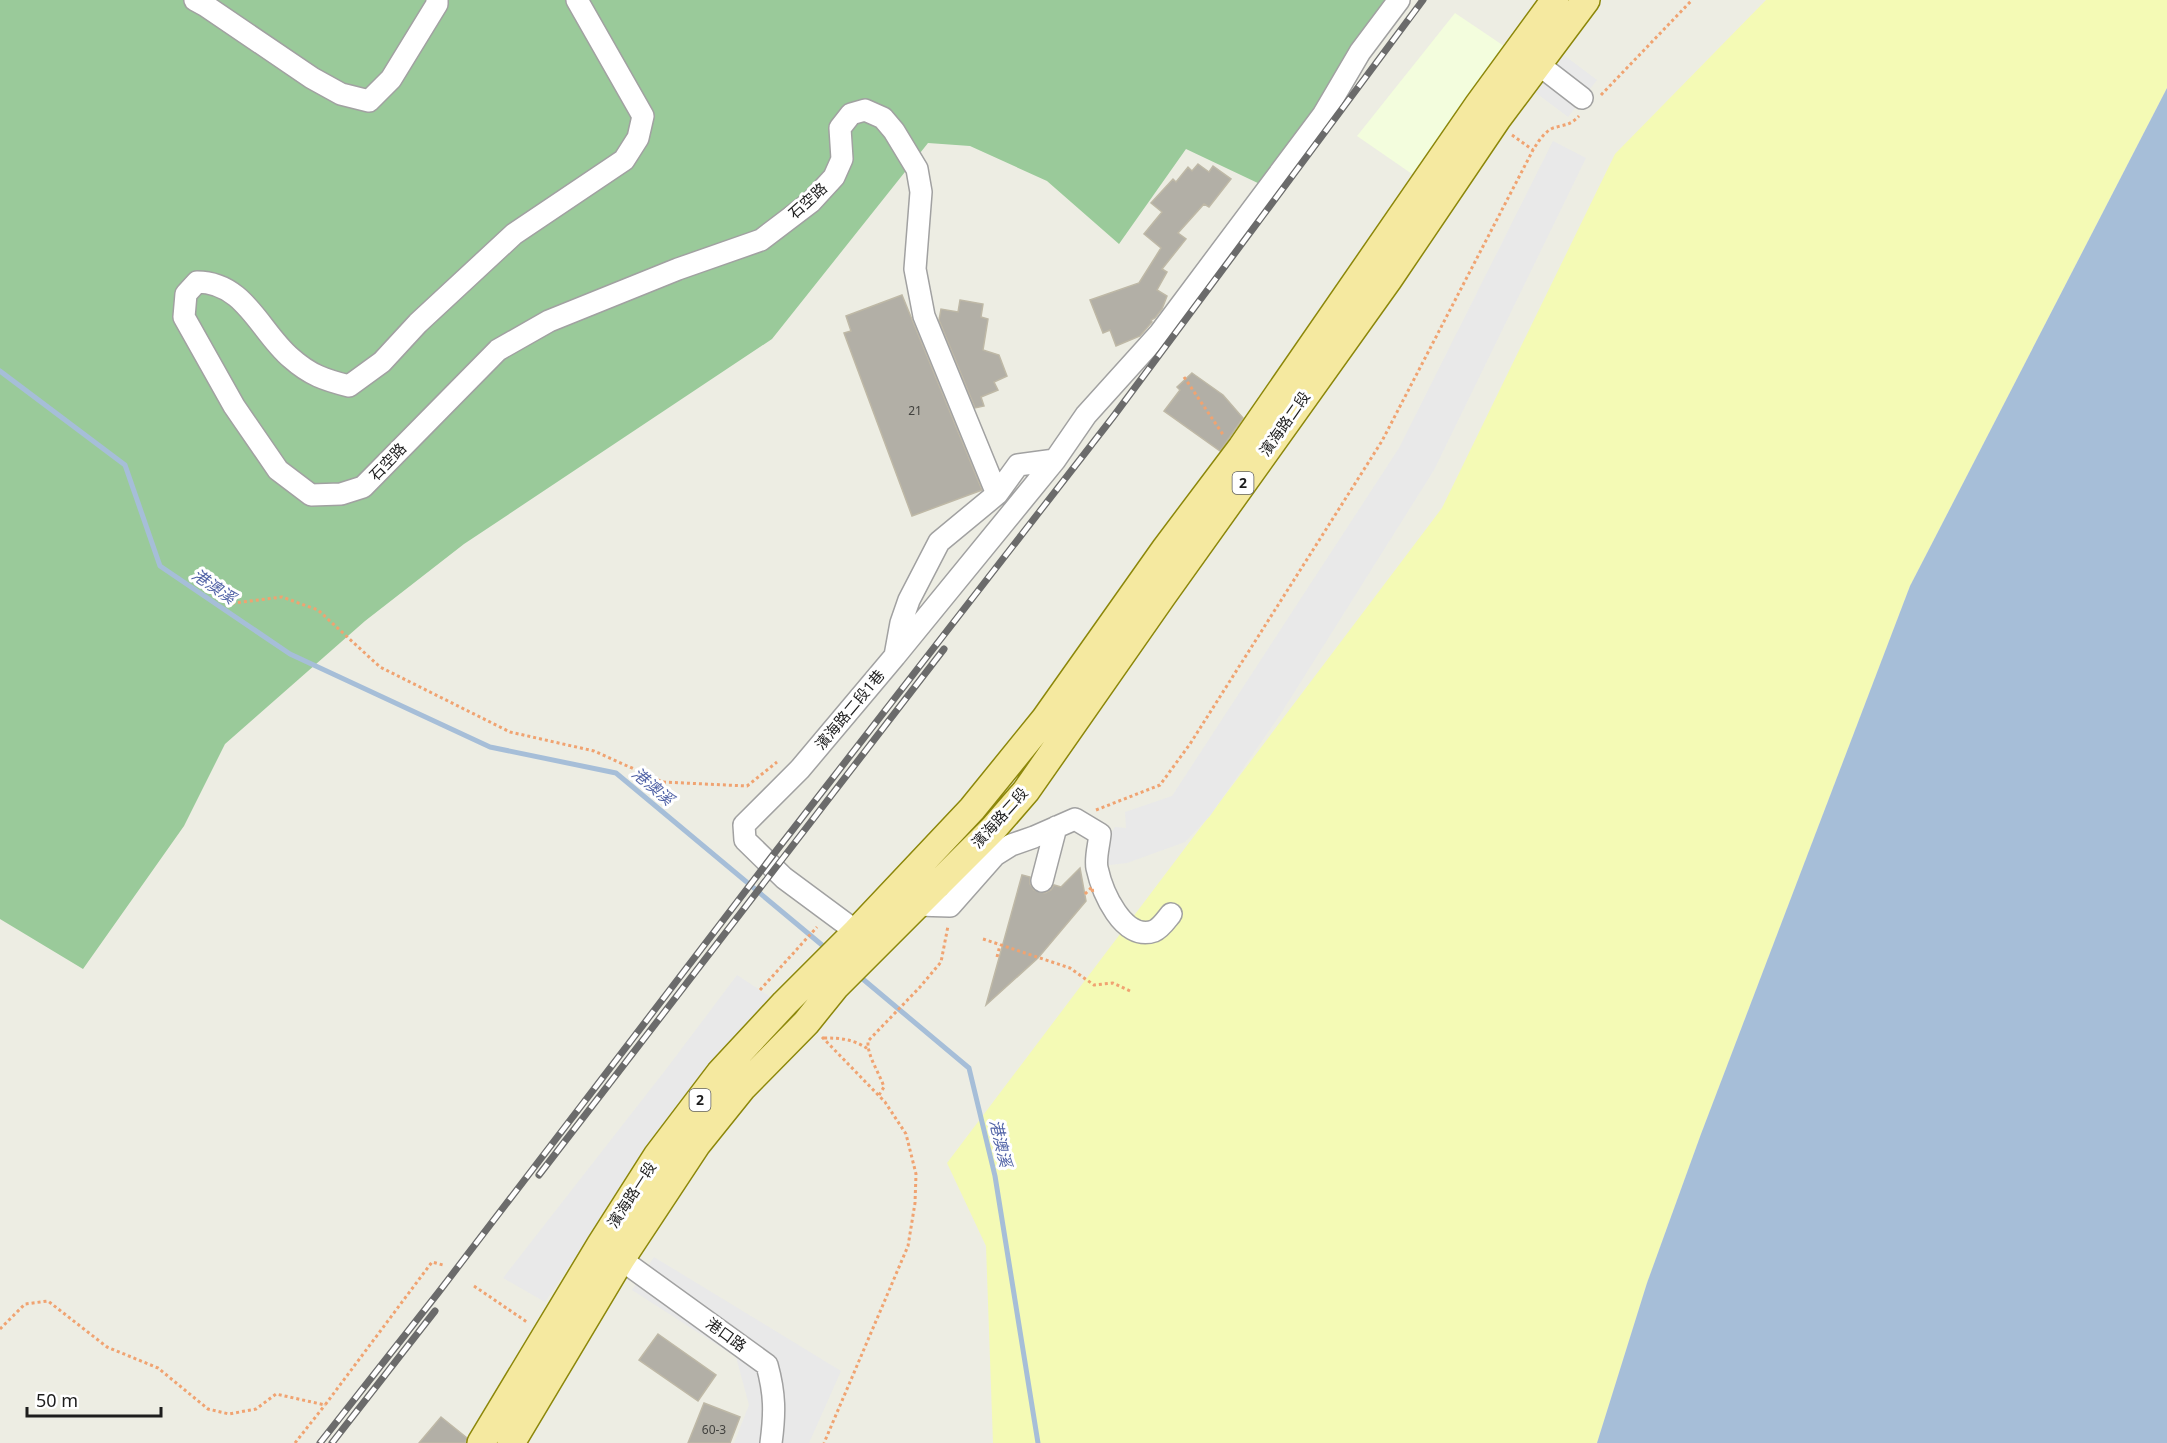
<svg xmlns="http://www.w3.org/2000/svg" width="2167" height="1443" viewBox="0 0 2167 1443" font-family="'Noto Sans','Noto Sans TC',sans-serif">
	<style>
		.education { fill: #f3fddd }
		.forest { fill: #9aca9a }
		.sand { fill: #f4fab5 }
		.parking { fill: #e9e9e9 }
		.water { fill: #a6bed8 }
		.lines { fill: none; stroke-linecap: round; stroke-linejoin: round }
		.stream { stroke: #a6bed8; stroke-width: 5 }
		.building { fill: #b2afa6; stroke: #beb8a6; stroke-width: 1.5 }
		.minor-casing { stroke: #a1a1a1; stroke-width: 24 }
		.major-casing { stroke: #8c870a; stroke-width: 30 }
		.path { stroke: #f0a371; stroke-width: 3; stroke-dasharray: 3 3; stroke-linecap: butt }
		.minor { stroke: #fff; stroke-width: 21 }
		.major { stroke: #f5e9a0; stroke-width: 27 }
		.rail-casing { stroke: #6b6b6b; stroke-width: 7 }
		.rail { stroke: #fff; stroke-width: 4.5; stroke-dasharray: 14; stroke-linecap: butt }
		.path-bridge { stroke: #f0a371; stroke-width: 3; stroke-dasharray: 3 3; stroke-linecap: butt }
		.labels { text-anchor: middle; stroke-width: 6; stroke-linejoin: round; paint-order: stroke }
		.number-label { font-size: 12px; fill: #42423f }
		.shield { fill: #fff; stroke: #616161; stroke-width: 1.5 }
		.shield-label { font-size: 14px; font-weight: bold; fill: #1d1d1d }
		.street-label { font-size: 15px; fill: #1d1d1d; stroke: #fff }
		.water-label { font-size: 16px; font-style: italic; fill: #5062a6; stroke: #fff }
	</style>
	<rect width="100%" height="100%" fill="#edede3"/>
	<!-- education -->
	<path class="education" d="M1455,13L1504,46L1412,174L1357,136Z"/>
	<!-- forest -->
	<path class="forest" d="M0,0H1407L1262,185L1186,149L1119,244L1047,181L970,146L928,143L772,339L464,544L365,621L225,744L184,826L83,969L0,919Z"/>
	<!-- sand -->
	<path class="sand" d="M1766,0H2167V88L1910,586L1701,1134L1647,1283L1597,1443H993L986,1246L947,1163L1442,508L1615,154Z"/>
	<!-- parking -->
	<path class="parking" d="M1561,53L1597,80L1568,117L1532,90Z
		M1553,141L1586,158L1434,470L1280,715L1210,816L1185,842L1127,863L1101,866L1102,848L1115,827L1126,828L1125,812L1172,796L1399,448Z
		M737,975L772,998L625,1182L545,1302L503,1278L667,1068Z
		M654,1257L841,1371L809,1443H734L749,1405L736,1357L632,1290Z"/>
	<!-- water -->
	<path class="water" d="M2167,88V1443H1597L1647,1283L1701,1134L1910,586Z"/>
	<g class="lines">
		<!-- stream -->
		<path class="stream" d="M0,371L125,465L160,566L290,654L490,747L616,773L828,950
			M858,975L969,1068L995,1176L1038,1443"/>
	</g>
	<!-- building -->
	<path class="building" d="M1198,164L1209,172L1213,166L1231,179L1209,207L1204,204L1178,233L1186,239L1162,269L1167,272L1157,290L1167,296L1162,309L1155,318L1151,320L1152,322L1140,336L1116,346L1110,330L1103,333L1090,300L1139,283L1161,248L1144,234L1162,212L1151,203L1173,179L1176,182L1188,167L1192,171Z
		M902,295L982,490L912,516L844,333L851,331L846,316Z
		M960,300L983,304L981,317L988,319L983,350L999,355L1007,376L994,382L998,390L981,397L984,406L975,408L939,320L941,309L958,312Z
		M1192,373L1223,395L1243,418L1220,451L1164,411L1180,390L1177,387Z
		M1080,868L1086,901L1038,958L986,1005L1022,875L1030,877V884L1034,890L1045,893L1051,890L1054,885L1061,887Z
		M658,1334L716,1375L698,1401L639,1360Z
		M704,1403L740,1417L730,1443H688Z
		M441,1417L467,1438L465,1443H419Z"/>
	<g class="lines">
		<!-- minor casing -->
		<g class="minor-casing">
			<path id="minor" d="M195,0L206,6L312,78L341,94L369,101L391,79L437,4V0
				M577,0L643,116L638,138L624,160L514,234L418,323L382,362L349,386C325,380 310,375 291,358C260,332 245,282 197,282L186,294L184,317L234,406L278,470L311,495L341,494L363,487L498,350L549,321L678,269L761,240L811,202L834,177L842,159L840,128L851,114L865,110L883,118L894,131L917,169L921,192L915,269L924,316L997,494
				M1538,64L1582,98
				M895,656L1055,460L1086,415L1160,333L1323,115L1360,52L1399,0
				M1042,881L1056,827
				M916,905L950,906L995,855L1011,845L1034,837L1075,819L1100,834C1099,845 1095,858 1097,868C1102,891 1123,942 1154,931C1161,928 1166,920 1171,914
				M869,941L784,878L745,840L744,825L800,769L895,656L901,623L909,600L939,542L997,494L1018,465L1055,460
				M608,1250L767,1365C775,1394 775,1413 771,1443"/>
		</g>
		<!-- major casing -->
		<g class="major-casing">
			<path id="major" d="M481,1443L601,1244L657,1156L720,1073L785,1003L856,932L972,809L1045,719L1166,548L1242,447L1479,104L1555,0
				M511,1443L621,1259L697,1144L742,1088L806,1023L835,987L993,829L1026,791L1163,595L1388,280L1497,119L1586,0"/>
		</g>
		<!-- path -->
		<path class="path" d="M1601,95L1692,0
			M1512,135L1533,150
			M1184,377L1224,436
			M226,604L282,597L318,610L380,667L510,732L594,751L663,782L747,786L777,762
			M1096,810L1160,785L1190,744L1382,441L1533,150C1538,142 1544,132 1553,128C1566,124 1569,126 1579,116
			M983,939L1070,968L1094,985L1113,983L1130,991
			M997,957L1000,945
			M760,990L817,927
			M822,1037L885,1102L906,1134L916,1174L915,1203L908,1246L824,1443
			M824,1038C841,1038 853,1039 868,1049
			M879,1095L884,1087C879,1072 867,1056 868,1041L920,987L941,962L948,926
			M474,1286L527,1322
			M0,1329L25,1304L48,1301L107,1347L158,1368L208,1409L229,1414L256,1409L276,1394L325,1405L432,1262L443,1265
			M295,1443L325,1405"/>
		<!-- minor -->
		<use href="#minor" class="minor"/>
		<!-- major -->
		<use href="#major" class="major"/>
		<!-- rail casing -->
		<g class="rail-casing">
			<path id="rail" d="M539,1175L944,649
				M320,1443L438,1293L773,855L1113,417L1423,0
				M332,1443L435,1311"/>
		</g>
		<!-- rail -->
		<use href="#rail" class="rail"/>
		<!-- path-bridge -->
		<path class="path-bridge" d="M1085,894L1092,887L1093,894"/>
	</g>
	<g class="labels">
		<!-- number labels -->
		<g class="number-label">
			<text x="915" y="415">21</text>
			<text x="714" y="1434">60-3</text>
		</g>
		<!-- shield labels -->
		<g class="shield">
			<rect x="1232.5" y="472" width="21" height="22" rx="4.5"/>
			<rect x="689.5" y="1089" width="21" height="22" rx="4.5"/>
		</g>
		<g class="shield-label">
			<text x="1243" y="488">2</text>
			<text x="700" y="1105">2</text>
		</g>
		<!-- street labels -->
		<g class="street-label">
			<text transform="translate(808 201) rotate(-42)" y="5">石空路</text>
			<text transform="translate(1285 424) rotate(-55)" y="5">濱海路二段</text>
			<text transform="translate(388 462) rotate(-46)" y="5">石空路</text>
			<text transform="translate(850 710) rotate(-50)" y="5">濱海路二段1巷</text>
			<text transform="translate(1000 818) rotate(-48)" y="5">濱海路二段</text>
			<text transform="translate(632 1195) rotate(-57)" y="5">濱海路一段</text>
			<text transform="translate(726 1335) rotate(36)" y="5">港口路</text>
		</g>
		<!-- water labels -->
		<g class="water-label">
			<text transform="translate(214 586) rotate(34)" y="6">港澳溪</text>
			<text transform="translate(653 786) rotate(40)" y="6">港澳溪</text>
			<text transform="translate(1001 1143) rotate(77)" y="6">港澳溪</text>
		</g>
	</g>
	<!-- scale -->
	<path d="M27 1407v9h134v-9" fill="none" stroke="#1d1d1d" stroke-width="3"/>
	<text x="36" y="1407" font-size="18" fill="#1d1d1d" stroke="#ffffff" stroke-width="4.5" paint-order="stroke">50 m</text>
</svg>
